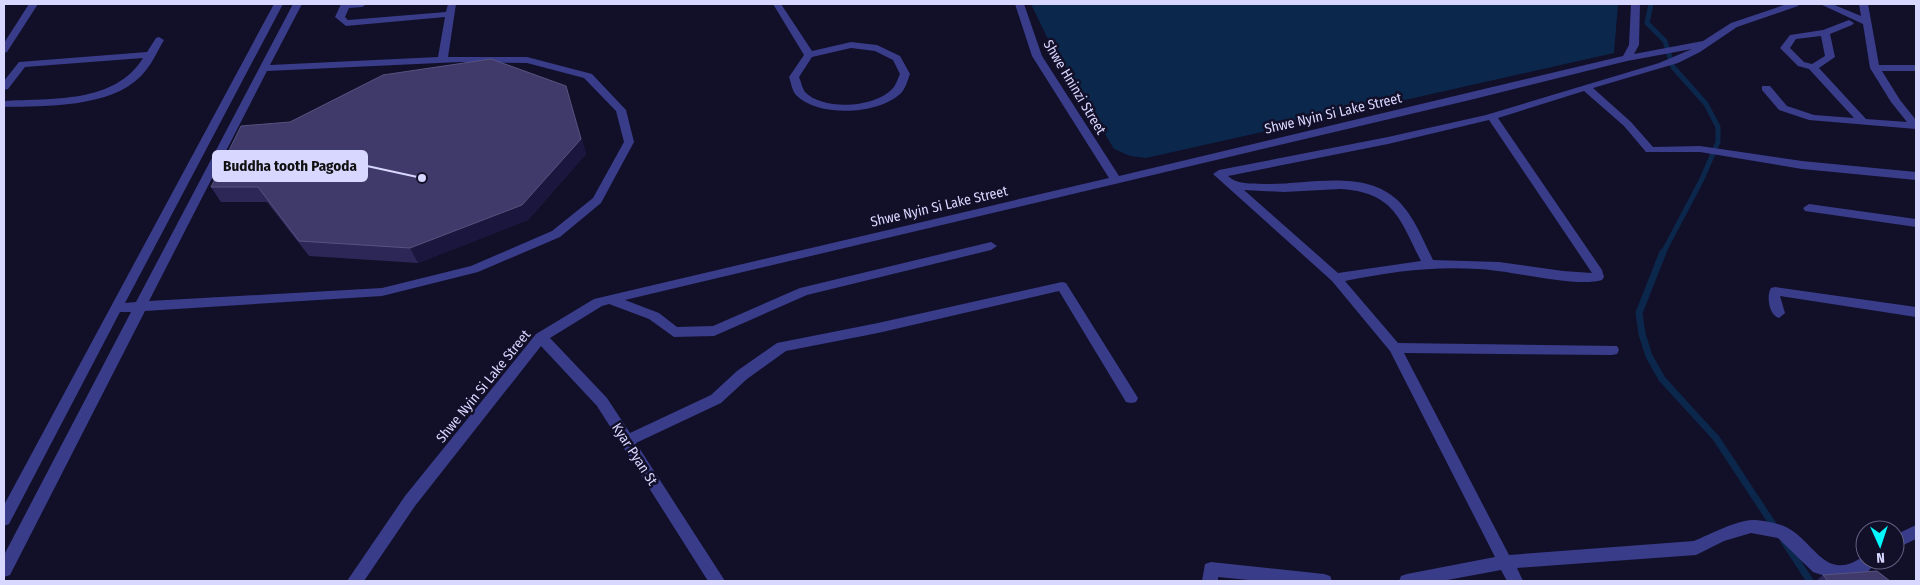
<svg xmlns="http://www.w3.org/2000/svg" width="1920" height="585" viewBox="0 0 1920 585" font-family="'Fira Sans Condensed',sans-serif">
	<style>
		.water { fill: #0b284c }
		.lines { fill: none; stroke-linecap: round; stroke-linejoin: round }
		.stream-far1 { stroke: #0b284c; stroke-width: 5 }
		.stream { stroke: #0b284c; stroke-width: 7 }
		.minor { fill: #393c89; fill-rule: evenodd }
		.wall { fill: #2d2757 }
		.shaded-wall { fill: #1a163d }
		.building { fill: #3f3a69; stroke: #575380 }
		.labels { text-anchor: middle; stroke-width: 5; stroke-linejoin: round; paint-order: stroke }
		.street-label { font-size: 14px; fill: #d8d7ff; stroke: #120f29 }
		.leader { fill: none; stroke: #d8d7ff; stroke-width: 2 }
		.callout-dot { fill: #d8d7ff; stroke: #120f29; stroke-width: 2 }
		.callout { fill: #d8d7ff; stroke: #d8d7ff; stroke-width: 2 }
		.callout-label { font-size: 15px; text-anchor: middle; font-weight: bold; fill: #111 }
	</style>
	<rect width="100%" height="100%" fill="#120f29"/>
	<!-- water -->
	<path class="water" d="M1031,4H1618L1614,53L1146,158L1130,156L1114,149L1047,37Z"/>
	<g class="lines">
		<!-- stream-far1 -->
		<path class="stream-far1" d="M1651,4L1647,23L1665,41L1673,67L1706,104L1718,127V142L1702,179L1663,253"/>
		<!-- stream -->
		<path class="stream" d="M1663,252L1639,313L1642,334L1649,356L1662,379L1716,438L1776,529
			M1784,541L1810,581"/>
		<!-- minor -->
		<path class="minor" d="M29,4H38L7,52L4,53V43Z
			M274,4H283L125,303L136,302L293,4H302L270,65L438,57L445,17L346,26L335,17L341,4H367L362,7L349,8L345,17L348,20L446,12L448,4H456L448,57H527L592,74L626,110L634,142L601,203L560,237L478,272L382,296L145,311L10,575L4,577V555L131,312H120L9,524L4,526V505ZM460,62L527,63L584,78L616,111L624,142L593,198L552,231L471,266L382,288L149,301L267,71Z
			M773,4H781L812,51L851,42L877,45L900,56L910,74C908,79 906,87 902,92C881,115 818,118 796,95C792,91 791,82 789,77L804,55ZM851,48L875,51L893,60L900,74C898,78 896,85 893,88C876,108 823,111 805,92C802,88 801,81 799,77L812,57Z
			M1015,4H1024L1042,56L1119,176L1623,56L1629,45L1631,4H1640L1639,45L1634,54L1703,41L1731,23L1787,4H1799L1798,6L1737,27L1700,52L1678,63L1593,88L1631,122L1653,147L1700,146L1802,161L1916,172V180L1802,169L1700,152H1646L1624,126L1584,91L1498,118L1602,270L1604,277L1602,280C1575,288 1510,270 1478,269C1433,266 1389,272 1345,281L1398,343L1617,346L1619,350L1617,354L1612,355L1404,353L1509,555L1694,541C1708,535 1738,520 1752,520C1761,520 1778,523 1786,527C1815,541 1825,585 1865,555V560H1878L1866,574L1837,580L1813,572L1778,538L1751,533L1724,541L1696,555L1517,568L1523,581H1507L1501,570L1442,581H1399L1401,576L1407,574L1495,557L1390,351L1332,281L1213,174L1219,170L1388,137L1486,115L1659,63L1692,49L1627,61L1470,100L625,300L659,313L677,327L713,326L800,288L991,242L997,246L991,250L807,295L714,336L674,337L649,319L609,304L602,306L550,338L607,398L630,433L711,395L737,371L777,343L878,323L1062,282L1066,283L1138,398L1136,402L1131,403L1126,402L1059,291L878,333L786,351L747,379L721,403L636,443L725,581H708L597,406L541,346L415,506L364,581H347L405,496L536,334L594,299L1109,178L1032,56ZM1489,120L1592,273L1563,271L1499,262L1433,260C1423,240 1413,213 1395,198C1361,169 1305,185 1264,184C1250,183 1238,185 1228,176L1388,144ZM1340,189C1394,192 1400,219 1421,261L1338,273L1244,190L1284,192Z
			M1820,4H1832L1861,16L1859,4H1868L1879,65H1916V71H1882L1900,100L1916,120V129L1809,120L1779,110L1762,90V86H1770L1787,106L1814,115L1854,118L1809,69L1798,66L1780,48L1790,35L1823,30L1849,20L1854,23L1852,25L1830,34L1835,57L1819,68L1866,119L1907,122L1891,102L1870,68L1863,24ZM1821,36L1825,56L1812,64L1804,62L1790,48L1796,39Z
			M159,37L164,40C157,52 151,66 141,76C110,108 45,106 4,107V101C51,98 115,104 143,58L25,67L8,89L4,90V81L19,62L147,52L156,38Z
			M1809,204L1916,219V227L1805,211L1803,208Z
			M1775,287L1916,307V317L1780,296L1785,313L1779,318C1769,315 1766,296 1771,288Z
			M1916,525V539L1895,549V535Z
			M1211,562L1324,574L1330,576L1332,581H1259L1218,577V581H1202L1205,564Z"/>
	</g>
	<!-- wall -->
	<path class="wall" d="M570,100L586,154L528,220L418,263L309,256L267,202H221L211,187L290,122Z
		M1823,575L1890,581H1816Z"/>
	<!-- shaded-wall -->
	<path class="shaded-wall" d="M566,86L586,154L528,220L418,263L410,248Z"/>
	<!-- building -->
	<path class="building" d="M491,59L566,86L581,139L522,205L410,248L299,241L258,187H211L241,126L290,122L383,75Z
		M1877,571L1890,581H1828L1823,575Z"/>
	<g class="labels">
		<!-- street labels -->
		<g class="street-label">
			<text transform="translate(1075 87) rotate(59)" y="5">Shwe Hninzi Street</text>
			<text transform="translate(1333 113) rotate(-13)" y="5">Shwe Nyin Si Lake Street</text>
			<text transform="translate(939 206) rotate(-13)" y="5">Shwe Nyin Si Lake Street</text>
			<text transform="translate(483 386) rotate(-51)" y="5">Shwe Nyin Si Lake Street</text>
			<text transform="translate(635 454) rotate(57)" y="5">Kyar Pyan St</text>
		</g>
	</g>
	<!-- callouts -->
	<path class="leader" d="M422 178L367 166"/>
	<circle class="callout-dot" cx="422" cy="178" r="5"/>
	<rect class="callout" x="213" y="151" width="154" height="30" rx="5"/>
	<g class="callout-label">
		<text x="290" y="171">Buddha tooth Pagoda</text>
	</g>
	<!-- border -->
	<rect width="1920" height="585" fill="none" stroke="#d8d7ff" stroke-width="10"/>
	<!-- north arrow -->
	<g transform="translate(1880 545) rotate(177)"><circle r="24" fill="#120f29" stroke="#615f7f"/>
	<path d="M0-4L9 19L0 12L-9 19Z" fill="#03f9ff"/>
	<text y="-8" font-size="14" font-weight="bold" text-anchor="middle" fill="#d8d7ff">N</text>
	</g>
</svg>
